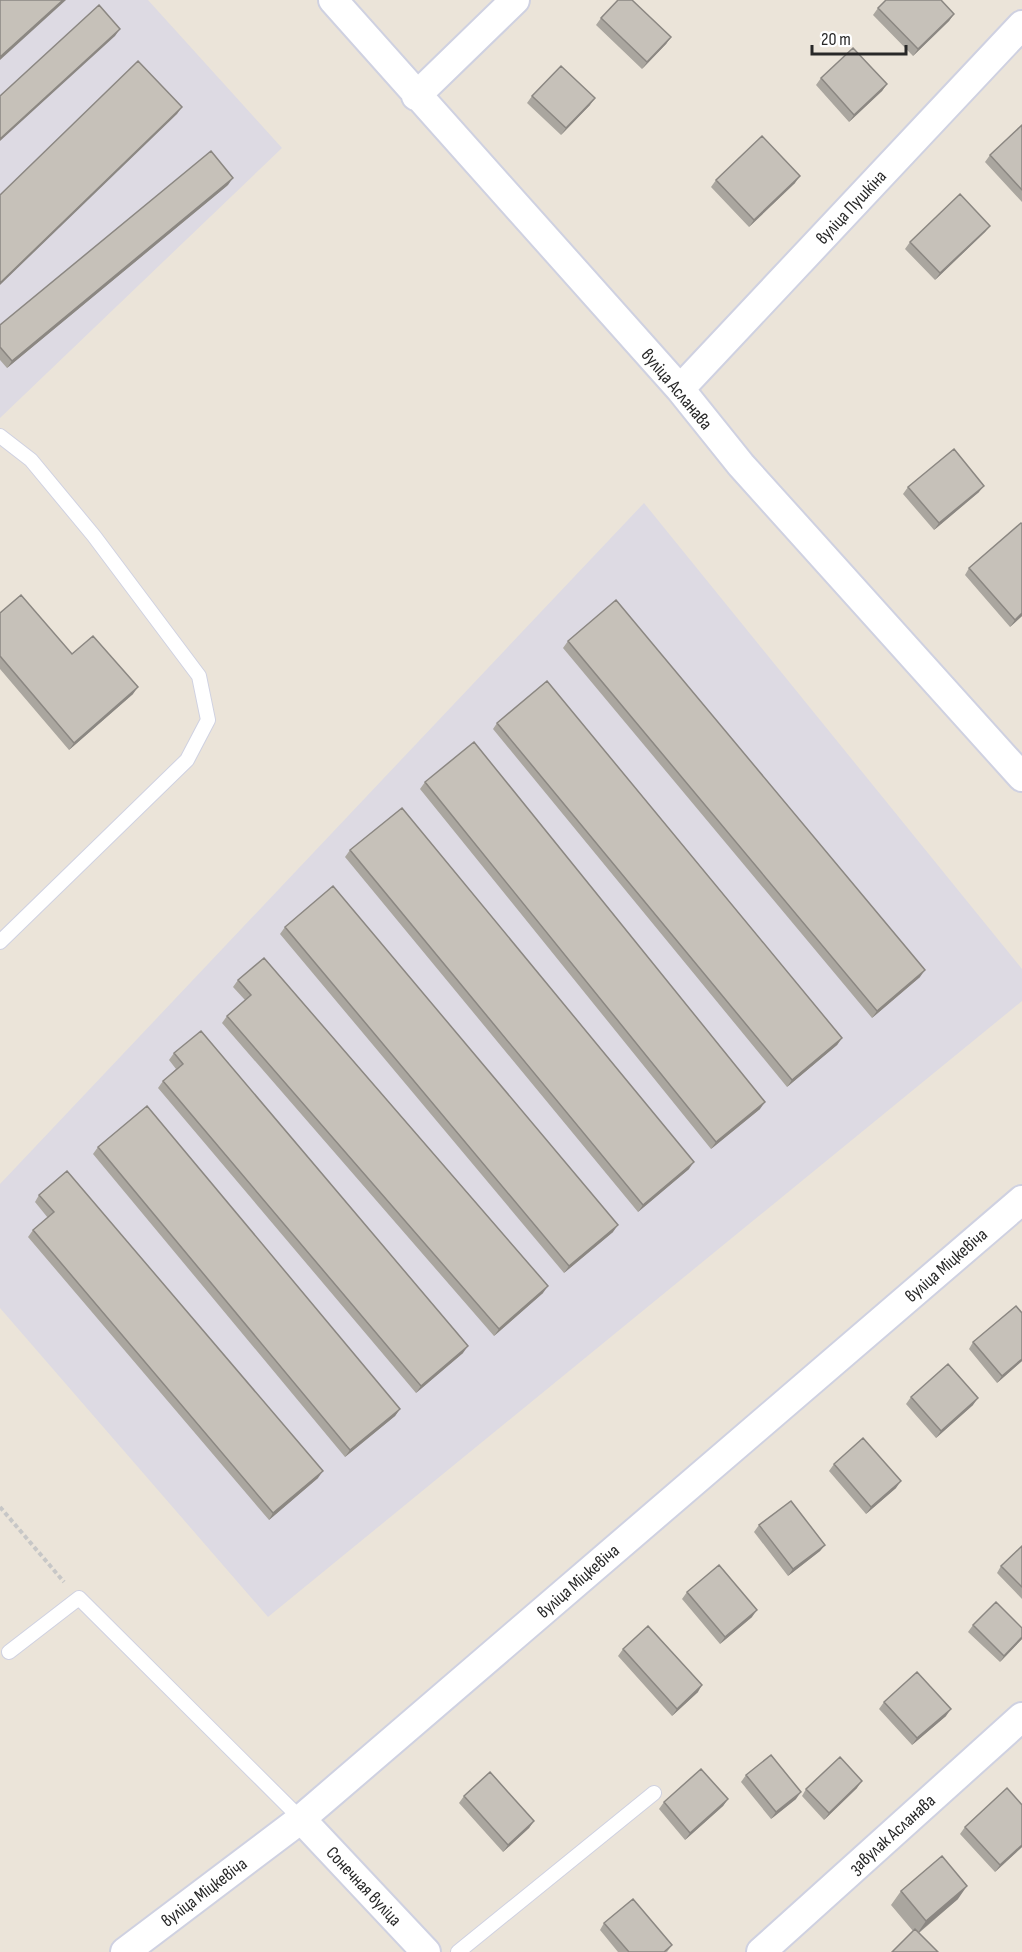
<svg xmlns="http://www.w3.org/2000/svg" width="1022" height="1952" viewBox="0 0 1022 1952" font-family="'Sofia Sans Condensed',sans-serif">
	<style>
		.industrial { fill: #dddae3 }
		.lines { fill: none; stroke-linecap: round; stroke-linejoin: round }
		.lane-casing { stroke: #cfd1e1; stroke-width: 16 }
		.street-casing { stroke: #cfd1e1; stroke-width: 32 }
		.path { stroke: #c7c7c7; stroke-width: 4; stroke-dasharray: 4.5 3; stroke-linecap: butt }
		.lane { stroke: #fff; stroke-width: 14 }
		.street { stroke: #fff; stroke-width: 28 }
		.wall { fill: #aaa69f }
		.shaded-wall { fill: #8b8782 }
		.building { fill: #c6c1b9; stroke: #8b8782; stroke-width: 1.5 }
		.labels { text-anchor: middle; stroke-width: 5; stroke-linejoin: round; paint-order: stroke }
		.street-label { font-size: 18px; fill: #282828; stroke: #fff }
	</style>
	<rect width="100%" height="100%" fill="#ebe4d9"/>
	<!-- industrial -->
	<path class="industrial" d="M0,0H148L282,148L0,418Z
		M644,503L1022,969V1001L268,1617L0,1308V1184Z"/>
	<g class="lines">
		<!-- lane casing -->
		<g class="lane-casing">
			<path id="lane" d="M0,436L31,460L94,536L199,676L208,720L187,760L0,942
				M9,1652L79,1598L301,1819
				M458,1952L654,1793"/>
		</g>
		<!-- street casing -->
		<g class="street-casing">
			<path id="street" d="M333,0L680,389L741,465L1022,777
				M416,96L515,0
				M680,389L1022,25
				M301,1819L426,1952
				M125,1952L301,1819L1022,1200
				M761,1952L1022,1717"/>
		</g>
		<!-- path -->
		<path class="path" d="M0,1507L64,1582"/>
		<!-- lane -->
		<use href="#lane" class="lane"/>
		<!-- street -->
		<use href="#street" class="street"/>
	</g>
	<!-- wall -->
	<path class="wall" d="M878,8L954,14L949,21L913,56L873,15Z
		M601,18L671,37L666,44L642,69L596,25Z
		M821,78L887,84L882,91L849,122L816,85Z
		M532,96L590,105L561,135L527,103Z
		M1022,125V202L985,162L990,155Z
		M716,180L795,183L749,227L711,187Z
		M228,185L7,368L0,360V325Z
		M990,226L985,232L935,280L905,249L910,242Z
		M908,487L979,492L934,530L903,494Z
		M969,568L1022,616L1010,627L965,575Z
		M0,613L133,694L69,750L0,669Z
		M568,641L920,977L872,1018L563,648Z
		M497,723L842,1038L837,1045L787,1087L493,729Z
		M425,782L760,1109L711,1149L420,789Z
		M350,850L689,1169L638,1212L345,857Z
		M285,927L613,1232L564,1273L280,934Z
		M238,980L543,1293L494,1336L222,1023L227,1016L245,1000L233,987Z
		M174,1053L463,1353L416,1393L158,1088L163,1081L176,1069L169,1060Z
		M98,1147L400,1409L395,1416L345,1457L93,1154Z
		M39,1195L318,1478L269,1520L28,1237L33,1230L48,1218L35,1202Z
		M973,1342L1022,1361L997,1383L969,1349Z
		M911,1397L973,1405L936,1438L906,1404Z
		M834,1464L896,1488L866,1514L829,1471Z
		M759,1525L825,1545L820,1551L788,1576L754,1532Z
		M1022,1546V1599L997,1573L1001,1566Z
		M687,1592L752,1617L720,1644L682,1599Z
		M973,1625L1022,1639L1000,1662L968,1632Z
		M623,1649L698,1692L672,1716L618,1656Z
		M884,1702L946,1716L912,1745L879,1709Z
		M746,1775L796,1799L771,1819L741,1782Z
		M857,1788L824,1820L802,1796L806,1789Z
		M464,1796L534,1821L529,1828L503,1852L459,1803Z
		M728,1799L723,1806L685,1840L659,1809L664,1802Z
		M1022,1805V1847L995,1872L960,1834L965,1827Z
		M901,1891L958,1899L919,1933L913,1931L891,1905Z
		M604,1923L672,1945L667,1952H618L600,1930Z"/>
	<!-- shaded-wall -->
	<path class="shaded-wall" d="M63,0H66L0,60V57Z
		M954,14L949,21L913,56L918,49Z
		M120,29L115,36L0,141V139Z
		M671,37L666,44L642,69L647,62Z
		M887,84L882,91L849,122L854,115Z
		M595,98L590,105L561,135L566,128Z
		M182,107L177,114L0,285V283Z
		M800,176L795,183L749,227L754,220Z
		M233,178L228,185L7,368L12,361Z
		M990,226L985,232L935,280L940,273Z
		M984,486L979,492L934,530L939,523Z
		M1022,613V616L1010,627L1015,620Z
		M138,687L133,694L69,750L74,743Z
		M925,970L920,977L872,1018L877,1011Z
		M842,1038L837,1045L787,1087L792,1080Z
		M765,1102L760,1109L711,1149L716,1142Z
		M694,1162L689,1169L638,1212L643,1205Z
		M618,1225L613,1232L564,1273L569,1266Z
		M548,1286L543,1293L494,1336L499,1329Z
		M468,1346L463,1353L416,1393L421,1386Z
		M1022,1359V1361L997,1383L1002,1376Z
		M978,1398L973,1405L936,1438L941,1431Z
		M400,1409L395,1416L345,1457L350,1450Z
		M323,1471L318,1478L269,1520L273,1513Z
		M901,1481L896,1488L866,1514L871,1507Z
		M825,1545L820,1551L788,1576L793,1569Z
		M757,1610L752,1617L720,1644L725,1637Z
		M1022,1637V1639L1000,1662L1004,1656Z
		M702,1685L698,1692L672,1716L677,1709Z
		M951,1709L946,1716L912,1745L917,1738Z
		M862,1781L857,1788L824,1820L829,1813Z
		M801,1792L796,1799L771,1819L776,1812Z
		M728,1799L723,1806L685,1840L690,1833Z
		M534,1821L529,1828L503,1852L508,1845Z
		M1022,1845V1847L995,1872L1000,1865Z
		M967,1886L958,1899L917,1934L926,1921Z"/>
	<!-- building -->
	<path class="building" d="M0,0H63L0,57Z
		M618,0H632L671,37L647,62L601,18Z
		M886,0H941L954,14L918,49L878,8Z
		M99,5L120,29L0,139V96Z
		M853,48L887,84L854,115L821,78Z
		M138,61L182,107L0,283V195Z
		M561,66L595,98L566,128L532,96Z
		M1022,125V190L990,155Z
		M762,136L800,176L754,220L716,180Z
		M211,151L233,178L12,361L0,347V325Z
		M960,194L990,226L940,273L910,242Z
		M954,449L984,486L939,523L908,487Z
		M1021,523L1022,524V613L1015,620L969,568Z
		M21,595L72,654L93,636L138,687L74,743L0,656V613Z
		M616,600L925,970L877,1011L568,641Z
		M547,681L842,1038L792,1080L497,723Z
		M474,742L765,1102L716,1142L425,782Z
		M402,808L694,1162L643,1205L350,850Z
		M333,886L618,1225L569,1266L285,927Z
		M264,958L548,1286L499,1329L227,1016L251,995L238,980Z
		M201,1031L468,1346L421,1386L163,1081L183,1064L174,1053Z
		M147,1106L400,1409L350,1450L98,1147Z
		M67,1171L323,1471L273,1513L33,1230L54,1212L39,1195Z
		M1016,1306L1022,1313V1359L1002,1376L973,1342Z
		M948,1364L978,1398L941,1431L911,1397Z
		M863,1438L901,1481L871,1507L834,1464Z
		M791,1501L825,1545L793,1569L759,1525Z
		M1022,1546V1587L1001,1566Z
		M719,1565L757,1610L725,1637L687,1592Z
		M996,1602L1022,1628V1637L1004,1656L973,1625Z
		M648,1626L702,1685L677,1709L623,1649Z
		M917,1672L951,1709L917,1738L884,1702Z
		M771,1755L801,1792L776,1812L746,1775Z
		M840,1757L862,1781L829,1813L806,1789Z
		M701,1769L728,1799L690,1833L664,1802Z
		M490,1772L534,1821L508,1845L464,1796Z
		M1007,1788L1022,1805V1845L1000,1865L965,1827Z
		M942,1856L967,1886L926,1921L901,1891Z
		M633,1899L672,1945L664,1952H629L604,1923Z
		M915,1929L938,1952H892Z"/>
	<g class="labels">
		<!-- street labels -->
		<g class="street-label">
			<text transform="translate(851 207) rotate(-47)" y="6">вуліца Пушкіна</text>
			<text transform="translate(677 389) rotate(50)" y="6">вуліца Асланава</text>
			<text transform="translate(946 1265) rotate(-41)" y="6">вуліца Міцкевіча</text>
			<text transform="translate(578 1581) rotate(-41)" y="6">вуліца Міцкевіча</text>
			<text transform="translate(892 1834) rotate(-42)" y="6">завулак Асланава</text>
			<text transform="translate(364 1886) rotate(47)" y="6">Сонечная вуліца</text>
			<text transform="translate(204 1892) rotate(-37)" y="6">вуліца Міцкевіча</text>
		</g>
	</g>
	<!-- scale -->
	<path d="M812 45v9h94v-9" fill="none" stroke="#282828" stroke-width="3"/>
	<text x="821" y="45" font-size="18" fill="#282828" stroke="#ffffff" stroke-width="4.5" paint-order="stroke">20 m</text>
</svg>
